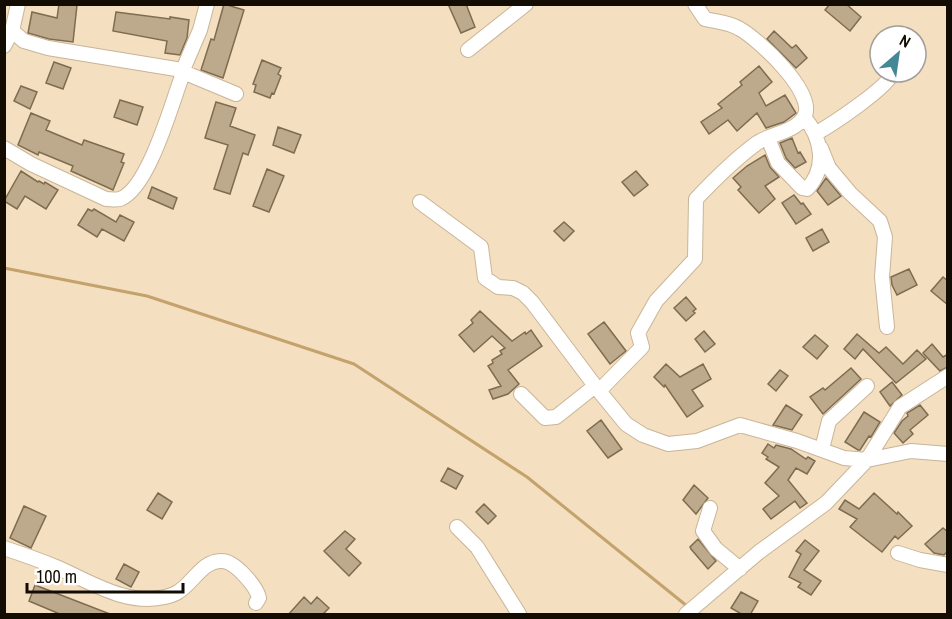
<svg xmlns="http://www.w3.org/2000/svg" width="952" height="619" viewBox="0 0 952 619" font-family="'Archivo Narrow',sans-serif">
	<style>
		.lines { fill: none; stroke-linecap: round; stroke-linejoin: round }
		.stream { stroke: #c4a26c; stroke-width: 3 }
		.building { fill: #bda98c; stroke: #7e6c50; stroke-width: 1.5 }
		.minor-casing { stroke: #c9b597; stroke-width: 16 }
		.minor { stroke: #fff; stroke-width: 14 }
	</style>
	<rect width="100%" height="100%" fill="#f4dfc0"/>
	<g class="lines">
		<!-- stream -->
		<path class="stream" d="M4,268L147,296L354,364L527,477L687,606"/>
	</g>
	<!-- building -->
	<path class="building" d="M59,4L77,5L73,42L49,39L28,33L32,12L57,18Z
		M224,4L244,10L223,78L201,70L211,39L214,40Z
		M448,4H466L475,27L461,33Z
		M830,4H846L861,17L850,31L825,10Z
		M116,12L170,19V17L189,20L187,38L180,55L165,53L167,41L113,31Z
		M774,31L792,48L796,45L807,58L796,68L767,39Z
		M262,60L281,68L278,74L281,76L274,94L272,93L270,98L254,92L256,85L253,84Z
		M54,62L71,68L63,89L46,83Z
		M759,66L772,82L759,93L766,106L785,95L796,113L784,122L766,128L757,113L737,131L728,120L709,134L701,122L722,108L718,104L742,85L740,82Z
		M21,86L37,92L30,109L14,101Z
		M120,100L143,107L137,125L114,117Z
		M216,102L236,108L230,126L255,135L248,155L243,153L230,194L214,189L228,145L205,138Z
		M31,113L50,121L46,130L82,145L84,140L124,154L121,162L124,163L113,190L71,171L73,166L39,152L38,155L18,145Z
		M278,127L301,135L294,153L273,145Z
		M792,138L798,153L800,152L806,162L795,168L786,158L780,143Z
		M765,155L770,167L779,177L765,186L775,199L759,213L738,190L741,187L733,178L747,166Z
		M267,169L284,176L269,212L253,206Z
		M21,171L38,182L39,181L44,184L45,182L58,190L46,209L25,196L17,209L4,201Z
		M636,171L648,185L634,196L622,182Z
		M826,178L841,196L828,205L817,191Z
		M152,187L177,198L173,209L148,198Z
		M794,195L801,204L803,203L811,214L796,224L782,203Z
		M88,209L92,211L94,209L116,222L120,215L134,222L124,241L102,229L97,237L78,225Z
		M564,222L574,231L564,241L554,231Z
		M822,229L829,242L813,251L806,238Z
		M909,269L917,285L897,295L892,285L891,277Z
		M943,277L948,281V305L931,291Z
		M686,297L696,309L693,311L695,313L686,321L674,308Z
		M480,311L512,341L525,332L526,334L531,330L542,346L508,370L519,384L508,394L493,399L489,390L501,386L488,366L493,363L492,360L502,354L500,351L505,348L492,336L474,352L459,335L473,323L471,320Z
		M604,322L626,351L610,364L588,334Z
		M704,331L715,344L705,352L695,339Z
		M857,334L879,353L886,347L903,364L917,350L926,359L896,383L863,349L855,359L844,349Z
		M815,335L828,346L817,359L803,347Z
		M932,344L943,357L948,354V367L940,371L923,353Z
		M666,364L680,377L703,364L711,379L692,390L703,406L687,417L665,385L664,387L654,377Z
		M851,368L861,379L823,414L810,397L823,388L825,390Z
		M780,370L788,376L776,391L768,384Z
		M892,382L902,395L890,406L880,392Z
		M786,405L802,415L792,430L773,425Z
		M920,405L928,415L910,430L913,434L903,443L894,433L902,421L908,416L907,413Z
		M864,412L880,422L871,437L869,436L860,450H858L845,442Z
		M601,420L622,449L608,458L587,431Z
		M768,444L774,448L776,445L791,449L806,459L808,457L815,461L807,474L796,468L788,480L807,503L800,508L795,501L771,519L763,509L779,496L765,483L779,467L766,459L768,457L762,453Z
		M448,468L463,476L456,489L441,481Z
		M694,485L708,498L696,514L683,500Z
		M158,493L172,502L162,519L147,510Z
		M874,493L897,514L898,512L912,526L898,539L895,536L882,552L850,527L857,519L839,509L845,500L859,509Z
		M484,504L496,516L488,524L476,512Z
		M24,506L46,516L31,548L10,538Z
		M943,528L948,532V551L944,555L934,553L925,544Z
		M345,531L355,539L346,549L361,563L349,576L324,551Z
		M698,539L716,561L708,569L691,549L690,547Z
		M805,540L819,551L804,570L821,581L811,595L798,587L801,583L789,577L801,554L796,551Z
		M124,564L139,572L131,587L116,579Z
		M35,585L110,614V615H62L29,601Z
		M741,592L758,601L750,615H743L731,608Z
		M304,597L311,604L317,597L329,608L322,615H288Z"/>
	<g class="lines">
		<!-- minor casing -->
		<g class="minor-casing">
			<path id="minor" d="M12,31L24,41L48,48L176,69L236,94
				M4,46L12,31L18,4
				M468,50L526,4
				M815,134C831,125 889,87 893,72
				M768,138L778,163L802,188L807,189C828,167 821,137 804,117
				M4,148L31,164L106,199C110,199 117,200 120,199C148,189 171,106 181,79L182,72L200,30L207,4
				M821,148L829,168L850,193L880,221L885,237L882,277L887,327
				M420,202L481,247L485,278L498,287L513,288L523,293L532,302L599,391L626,424L643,435L668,444L697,441L740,425L797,441L844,458L867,460L911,451L948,454
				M599,391L642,347L638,333L656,301L695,259L696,199C714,180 735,159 757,143C771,133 794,133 804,117C818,94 758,39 740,29C729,22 717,22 705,19L695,4
				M521,394L545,418L556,417L595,386
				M822,449L829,421L867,386
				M710,508L703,531L716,549L740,569
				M457,527L477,547L519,614
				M4,548C22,554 39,560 56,567C91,582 126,606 165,597C169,596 175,594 178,592C193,583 203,560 222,561C235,561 257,587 259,598L256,603
				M898,553L920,560L948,565
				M686,614L759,552L826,503L867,460L900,407L948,376"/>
		</g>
		<!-- minor -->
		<use href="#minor" class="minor"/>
	</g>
	<!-- border -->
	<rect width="952" height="619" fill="none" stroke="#130c03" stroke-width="12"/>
	<!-- north arrow -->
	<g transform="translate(898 54) rotate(29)"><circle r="28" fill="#ffffff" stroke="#a19e9a" stroke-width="1.5"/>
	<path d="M0-4.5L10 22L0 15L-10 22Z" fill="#448896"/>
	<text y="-9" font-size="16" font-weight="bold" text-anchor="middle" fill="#130c03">N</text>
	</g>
	<!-- scale -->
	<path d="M27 583v9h156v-9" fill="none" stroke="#130c03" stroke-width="3"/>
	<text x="36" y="583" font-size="18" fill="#130c03" stroke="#ffffff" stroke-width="4.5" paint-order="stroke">100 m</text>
</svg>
